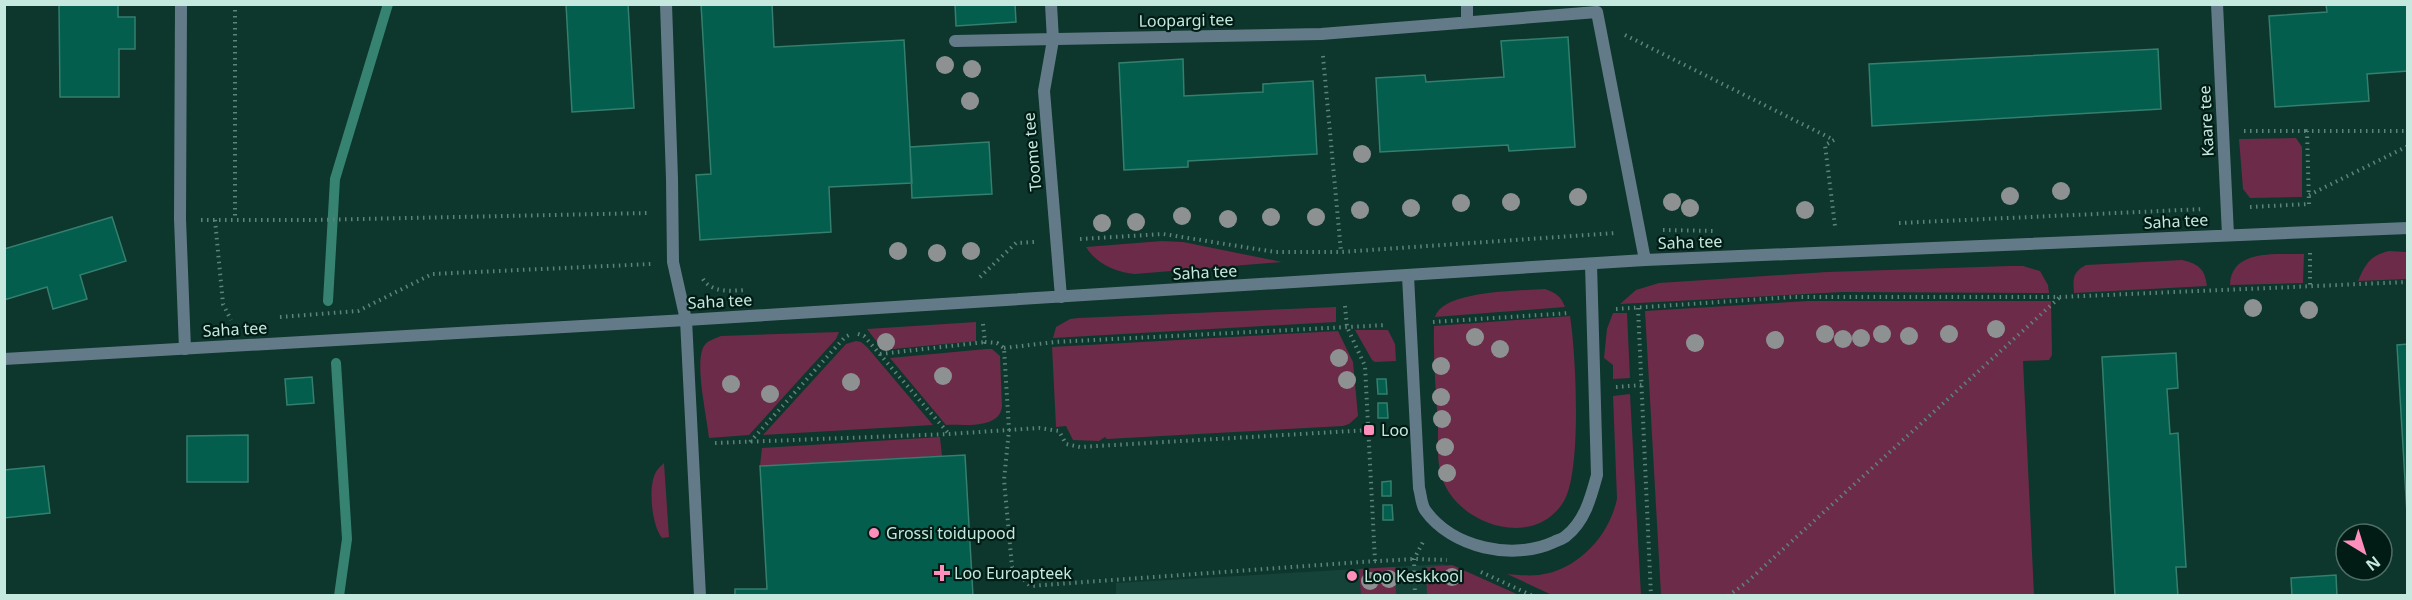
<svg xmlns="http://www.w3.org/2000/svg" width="2412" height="600" viewBox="0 0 2412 600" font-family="'Noto Sans',sans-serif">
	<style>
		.built { fill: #154339 }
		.green { fill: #6c2b48 }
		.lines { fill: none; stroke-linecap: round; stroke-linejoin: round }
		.stream { stroke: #378371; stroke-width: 10 }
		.building { fill: #035e4d; stroke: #347f6d; stroke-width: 1.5 }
		.path { stroke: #5d847a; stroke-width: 4; stroke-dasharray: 1.5 4.5; stroke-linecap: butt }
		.lane { stroke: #637b89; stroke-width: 12 }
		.street { stroke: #637b89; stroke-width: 12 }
		.tree { fill: #8e9192 }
		.poi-dot { fill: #fe8ebc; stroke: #001c15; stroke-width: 2 }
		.labels { text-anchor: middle; stroke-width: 4.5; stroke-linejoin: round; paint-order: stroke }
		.street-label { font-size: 16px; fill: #c5e9de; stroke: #001c15 }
		.poi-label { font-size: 16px; fill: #c5e9de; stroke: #001c15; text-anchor: start }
	</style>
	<rect width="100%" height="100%" fill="#0d362d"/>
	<!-- built -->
	<path class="built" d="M1443,564L1507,595L1116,596V583Z"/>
	<!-- green -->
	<path class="green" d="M2296,138L2302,147V197L2250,198L2243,189L2239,139Z
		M1162,241L1183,242L1282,262L1135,274C1116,272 1096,264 1086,247Z
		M2389,251L2407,252V279L2358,281C2365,264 2371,255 2389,251Z
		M2304,254L2303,283L2230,285C2231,248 2278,255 2304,254Z
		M2182,260C2199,264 2205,269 2207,286L2074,293C2073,280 2072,272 2086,265Z
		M2009,266H2023L2040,271L2048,285L2049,293L1843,292L1620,304L1636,290L1659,283L1827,272Z
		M1545,289C1556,293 1561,296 1565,307L1435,317C1443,290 1521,291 1545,289Z
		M1808,301H2051L2052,355L2049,360L2023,361L2034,595H1661L1645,311Z
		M1336,307V322L1053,338L1056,327L1070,319L1078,318Z
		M1613,313H1627L1630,378L1613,379V365L1604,358L1607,329Z
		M1570,316C1576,353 1582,471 1564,501C1534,552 1451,524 1440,471C1437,457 1438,440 1438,426C1436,392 1433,360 1434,326Z
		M976,322V341L883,350L867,329Z
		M1355,330H1388L1395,344L1396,361L1375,362L1372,360Z
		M1338,331L1353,362L1358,416L1349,424L1343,426L1107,439L1105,437L1099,441L1073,440L1066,426L1056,427L1052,347Z
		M839,332L836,339L749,435L709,438C707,417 694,362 704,346C708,340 714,339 721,336Z
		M856,341L861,342L867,347L933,425L763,435L846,344Z
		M986,349H992L1000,356L1002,406C1000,430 963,424 946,425L890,358Z
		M1630,394L1641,595H1552L1507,574C1517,575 1529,576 1539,575C1578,570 1609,536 1617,499L1613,396Z
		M940,437L942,456L760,466L762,448Z
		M664,463L669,537L662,538C652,526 648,489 655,474C657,469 660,467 664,463Z
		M1452,565L1519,595H1489V594L1427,595L1426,567Z
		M1395,567L1396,595H1361L1359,569Z"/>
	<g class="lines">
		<!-- stream -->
		<path class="stream" d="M328,301L335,179L388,4
			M336,363L347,539L339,596"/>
	</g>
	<!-- building -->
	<path class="building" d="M59,4H118V17H135V49H119V97H60Z
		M566,4H628L634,108L572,112Z
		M701,4H772L774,47L904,40L912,183L829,187L831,232L700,240L696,175L711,174Z
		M955,4H1015L1016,22L956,26Z
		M2326,4H2408V71L2367,74L2369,101L2275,107L2269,16L2327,12Z
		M1568,37L1575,147L1509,151L1508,145L1380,152L1376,78L1425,75L1426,82L1504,77L1501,41Z
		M2158,49L2161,109L1872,126L1869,64Z
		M1183,59L1184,96L1263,92V84L1313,81L1317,154L1188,161V167L1124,170L1119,63Z
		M989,142L992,194L912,198L910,147Z
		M112,217L126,261L80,275L87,299L53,309L47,287L4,300V249Z
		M2408,344V531L2397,345Z
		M2176,353L2178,388L2167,389L2170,434L2178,433L2186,567H2176L2178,596H2115L2102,357Z
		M312,377L314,403L287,405L285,379Z
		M1377,379H1386L1387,394H1378Z
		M1378,403H1387L1388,418H1378Z
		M248,435V482H187V436Z
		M965,455L973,596H735V589H767L760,466Z
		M44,466L50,513L4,518V470Z
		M1391,481V496H1382V482Z
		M1383,505H1392L1393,520H1383Z
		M2336,575L2337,596H2292L2291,578Z"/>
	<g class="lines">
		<!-- path -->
		<path class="path" d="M235,4V219
			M1625,35L1834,140
			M1323,56L1341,252
			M2244,131H2307
			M1834,140L1825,145L1835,226
			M2309,195L2408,146
			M2309,204L2307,131H2408
			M2250,207L2309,204
			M201,220H311L650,213
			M215,220L223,304L231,320
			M1899,223L2204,209
			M1663,230L1715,231
			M1080,239L1163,234L1275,252H1341L1616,233
			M2310,253V286
			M980,277L1016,243L1034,242
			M703,279C712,293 730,291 745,290
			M1345,306L1347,327L1365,366L1375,561
			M1638,308L1651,596
			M1616,309L1793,297H2060L2408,282
			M280,317L358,311L432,274L651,264
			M1433,322L1570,313
			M983,324L985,342L997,343L1004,348L1009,430L1004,480L1012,567L1030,586L1361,562L1414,559L1447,560
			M858,334L864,336L949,434
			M1004,348L1055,342L1387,325
			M880,354L985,342
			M1616,387L1642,385
			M750,442L845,337L851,334
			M715,443L949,434L1039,428L1059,431L1066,444L1080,447L1369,430
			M1481,572L1533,596
			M1415,596L1414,559L1423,542
			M1728,596L1747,582L2060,297"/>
		<!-- lane -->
		<path class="lane" d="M181,4L180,219L185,349
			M666,4L672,179L673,262L686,320L700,596
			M1408,276L1419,488C1421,494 1421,504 1425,510C1452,548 1513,561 1554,542C1558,540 1563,539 1566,536C1585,521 1591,497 1597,475L1591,264"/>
		<!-- street -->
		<path class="street" d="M1051,4L1053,40L1044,91L1061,297
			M1467,4V22
			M2217,4L2228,235
			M955,41L1321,34L1597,12L1645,260
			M4,359L686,320L1645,260L2408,228"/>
	</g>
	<!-- trees -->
	<g class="tree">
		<circle cx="945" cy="65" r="9"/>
		<circle cx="972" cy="69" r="9"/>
		<circle cx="970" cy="101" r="9"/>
		<circle cx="1362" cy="154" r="9"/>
		<circle cx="2061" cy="191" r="9"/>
		<circle cx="2010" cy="196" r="9"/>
		<circle cx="1578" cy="197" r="9"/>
		<circle cx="1511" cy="202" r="9"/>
		<circle cx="1672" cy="202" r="9"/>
		<circle cx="1461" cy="203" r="9"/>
		<circle cx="1411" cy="208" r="9"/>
		<circle cx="1690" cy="208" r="9"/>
		<circle cx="1360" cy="210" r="9"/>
		<circle cx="1805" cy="210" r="9"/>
		<circle cx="1182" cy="216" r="9"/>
		<circle cx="1271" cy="217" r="9"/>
		<circle cx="1316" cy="217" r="9"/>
		<circle cx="1228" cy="219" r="9"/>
		<circle cx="1136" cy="222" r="9"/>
		<circle cx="1102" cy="223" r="9"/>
		<circle cx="898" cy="251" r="9"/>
		<circle cx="971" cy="251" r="9"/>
		<circle cx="937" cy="253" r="9"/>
		<circle cx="2253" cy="308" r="9"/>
		<circle cx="2309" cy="310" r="9"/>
		<circle cx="1996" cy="329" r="9"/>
		<circle cx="1825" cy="334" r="9"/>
		<circle cx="1882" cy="334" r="9"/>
		<circle cx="1949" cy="334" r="9"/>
		<circle cx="1909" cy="336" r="9"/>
		<circle cx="1475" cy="337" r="9"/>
		<circle cx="1861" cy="338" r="9"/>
		<circle cx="1843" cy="339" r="9"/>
		<circle cx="1775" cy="340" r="9"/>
		<circle cx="886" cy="342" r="9"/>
		<circle cx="1695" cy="343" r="9"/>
		<circle cx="1500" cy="349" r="9"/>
		<circle cx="1339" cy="358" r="9"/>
		<circle cx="1441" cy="366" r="9"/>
		<circle cx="943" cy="376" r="9"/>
		<circle cx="1347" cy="380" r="9"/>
		<circle cx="851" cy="382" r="9"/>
		<circle cx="731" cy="384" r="9"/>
		<circle cx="770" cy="394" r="9"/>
		<circle cx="1441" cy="397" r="9"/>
		<circle cx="1442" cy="419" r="9"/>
		<circle cx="1445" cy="447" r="9"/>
		<circle cx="1447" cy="473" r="9"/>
		<circle cx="1452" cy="577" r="9"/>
		<circle cx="1389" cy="579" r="9"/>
		<circle cx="1370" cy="581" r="9"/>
	</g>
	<!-- markers -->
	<g class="poi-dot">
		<rect x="1363" y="424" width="12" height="12" rx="3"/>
		<circle cx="874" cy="533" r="6"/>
		<path d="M939 564h6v6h6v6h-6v6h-6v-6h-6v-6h6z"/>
		<circle cx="1352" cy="576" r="6"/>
	</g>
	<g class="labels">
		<!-- street labels -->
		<g class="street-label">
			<text transform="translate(1186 20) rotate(-1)" y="6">Loopargi tee</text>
			<text transform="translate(2206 121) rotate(-93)" y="6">Kaare tee</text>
			<text transform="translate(1032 152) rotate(-95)" y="6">Toome tee</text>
			<text transform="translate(2176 221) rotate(-3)" y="6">Saha tee</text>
			<text transform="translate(1690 242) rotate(-2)" y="6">Saha tee</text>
			<text transform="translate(1205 272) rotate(-3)" y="6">Saha tee</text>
			<text transform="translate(720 301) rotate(-3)" y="6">Saha tee</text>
			<text transform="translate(235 329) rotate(-3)" y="6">Saha tee</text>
		</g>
		<!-- poi labels -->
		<g class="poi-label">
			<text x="1381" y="436">Loo</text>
			<text x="886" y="539">Grossi toidupood</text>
			<text x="954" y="579">Loo Euroapteek</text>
			<text x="1364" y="582">Loo Keskkool</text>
		</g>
	</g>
	<!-- border -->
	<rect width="2412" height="600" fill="none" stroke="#c5e9de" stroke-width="12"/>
	<!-- north arrow -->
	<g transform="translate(2364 552) rotate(142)"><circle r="28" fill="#001c15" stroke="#4f6e65" stroke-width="1.5"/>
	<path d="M0-4.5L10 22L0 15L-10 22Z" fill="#fe8ebc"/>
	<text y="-9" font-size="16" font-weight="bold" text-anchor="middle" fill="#c5e9de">N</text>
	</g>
</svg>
